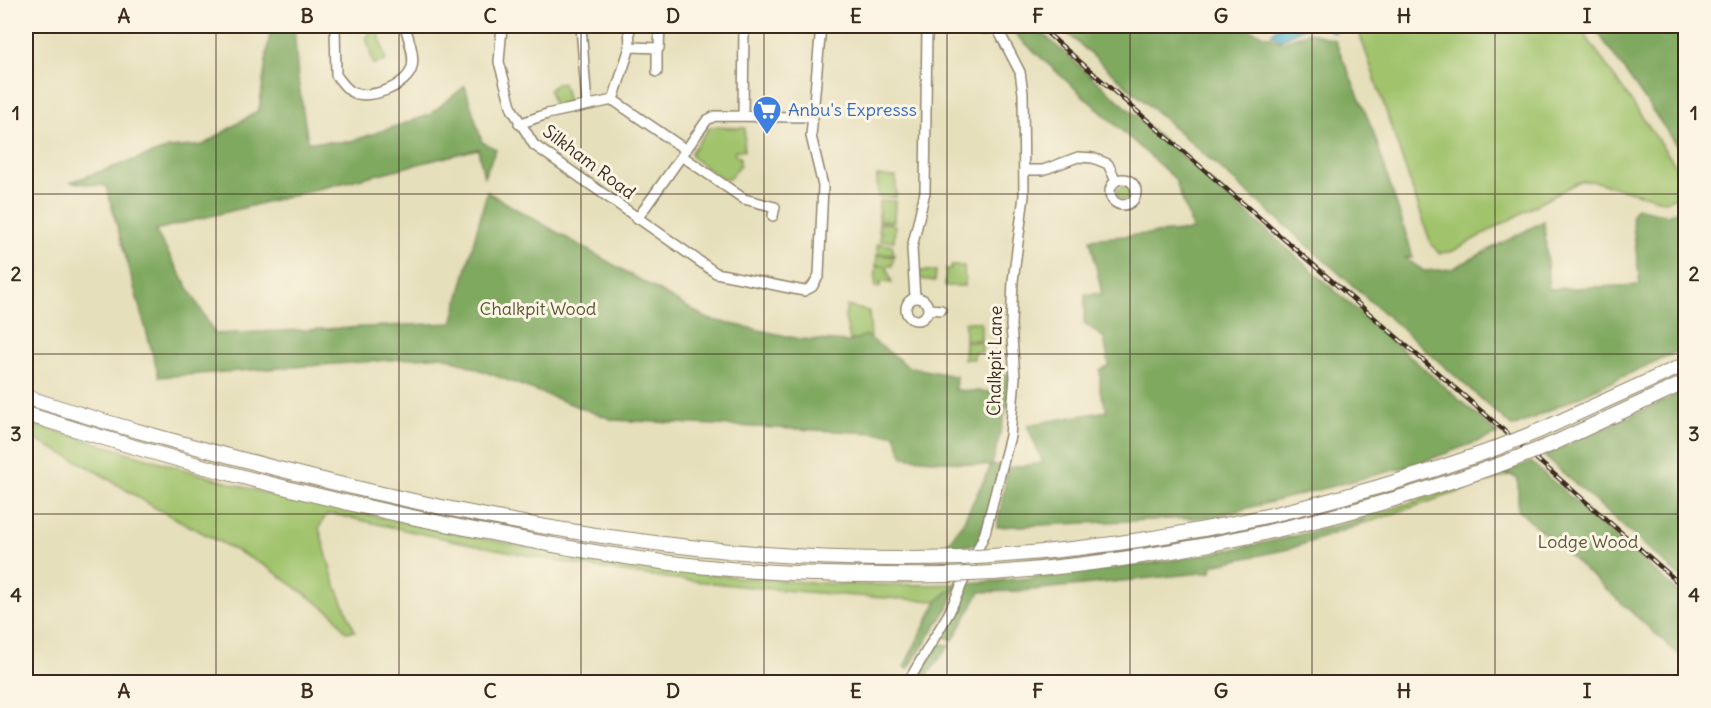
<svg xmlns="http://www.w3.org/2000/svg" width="1711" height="708" viewBox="0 0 1711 708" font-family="Delius,sans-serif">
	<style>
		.green { fill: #a0c36c; stroke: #6e7645; stroke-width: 1.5 }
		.forest { fill: #80a960; stroke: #5e6a3f; stroke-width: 1.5 }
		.water { fill: #4fb2ce; stroke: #456e76; stroke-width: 1.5 }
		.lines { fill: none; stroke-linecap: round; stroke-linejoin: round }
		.minor-casing { stroke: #90846c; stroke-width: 12 }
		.highway-casing { stroke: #90846c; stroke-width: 16 }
		.minor { stroke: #fff; stroke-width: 9 }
		.highway { stroke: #fff; stroke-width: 14 }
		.rail-casing { stroke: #3b2a1e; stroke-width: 4.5 }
		.rail { stroke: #fcf5e5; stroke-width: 2; stroke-dasharray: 7; stroke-linecap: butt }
		.highway-bridge-casing { stroke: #90846c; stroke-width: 16; stroke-linecap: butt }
		.highway-bridge { stroke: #fff; stroke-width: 14 }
		.grid { fill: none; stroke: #3b2a1e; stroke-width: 1.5; stroke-opacity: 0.55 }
		.labels { text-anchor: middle; stroke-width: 6; stroke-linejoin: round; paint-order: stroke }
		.shop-label { font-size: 18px; fill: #366cbe; stroke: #fcf5e5; text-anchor: start }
		.street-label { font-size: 18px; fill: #3b2a1e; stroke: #fcf5e5 }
		.park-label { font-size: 18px; fill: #595835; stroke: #fcf5e5 }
		.neatline { fill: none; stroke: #3b2a1e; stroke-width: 2 }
		.grid-label { font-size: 20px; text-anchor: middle; font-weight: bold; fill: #3b2a1e }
	</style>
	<rect width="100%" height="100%" fill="#fcf5e5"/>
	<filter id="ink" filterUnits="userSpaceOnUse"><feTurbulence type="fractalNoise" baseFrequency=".0167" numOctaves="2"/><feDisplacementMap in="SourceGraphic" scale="12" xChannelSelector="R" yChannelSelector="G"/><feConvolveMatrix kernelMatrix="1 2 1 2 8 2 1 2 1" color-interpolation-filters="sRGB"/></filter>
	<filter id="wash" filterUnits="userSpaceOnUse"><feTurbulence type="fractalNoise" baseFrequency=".008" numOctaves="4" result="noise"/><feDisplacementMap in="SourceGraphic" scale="24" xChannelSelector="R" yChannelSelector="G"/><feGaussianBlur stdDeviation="1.35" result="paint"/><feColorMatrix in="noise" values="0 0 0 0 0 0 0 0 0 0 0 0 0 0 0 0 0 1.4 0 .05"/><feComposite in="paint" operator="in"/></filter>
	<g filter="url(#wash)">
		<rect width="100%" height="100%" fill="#e6dfbb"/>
		<!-- green -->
		<path class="green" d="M368,26H377L386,61L373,64L366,36L370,35Z
			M1357,26H1579L1676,166L1683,179C1683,192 1678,198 1665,201L1592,181H1580L1451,252L1439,253L1431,244Z
			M563,83L568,102L554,106L549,90L557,84Z
			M710,127L745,128L744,151L735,150V155L740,157V165L729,179H723L692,157L691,152Z
			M877,176L896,177V197H878Z
			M1117 193a7 7 0 1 1 14 0a7 7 0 1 1-14 0Z
			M879,201H895L894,221H879Z
			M879,223H892L895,226L894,241H880V233H883L879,232Z
			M877,244L892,245L894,255L877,254Z
			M877,255L894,256L892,266H886L892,283L880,282V287H875L876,266H884L876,265Z
			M951,266H964L965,286H945L946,269H951Z
			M919,271H936L935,281L919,279Z
			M847,306L869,311L871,338L850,340L845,318Z
			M965,322H981V340H965Z
			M965,342H982V352H974V359H964Z
			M26,422L267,494H275C500,545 725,593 957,584L937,601C833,595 728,587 624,572C526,557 430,536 333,514L326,515L319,528L334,581L355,631L346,632L333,614L267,567L154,507L89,467L26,435Z
			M1504,472L1509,475L1359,525L1364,518Z"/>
		<!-- forest -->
		<path class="forest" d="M271,26H294L298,79L308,142H349L429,115L465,86L482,142L496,149L484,177L478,149L155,230L215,334L452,323L487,192L708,319L800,339L849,342L866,335L909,367L956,376L955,390L992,392V382L999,375L1009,374L1010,394L992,465H1001L978,545L946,546L962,524L991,466L903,457L895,434L613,420L443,356L159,377L106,186L70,182L169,148L203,145L259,110Z
			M1006,26H1034L1498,434L1414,465L1213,517L997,527L1008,468L1043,463L1027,425L1107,411L1100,390V370L1109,365L1104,338L1084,323L1085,294H1102L1090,239L1193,230L1175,179Z
			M1059,26H1240L1283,42L1309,32L1335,40L1372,128L1408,240L1413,258L1404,257L1424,271L1452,269L1544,221L1549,289L1640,285L1632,215L1636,208L1668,215L1685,207V348L1513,427Z
			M1603,26H1685V157L1599,34V30Z
			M1685,391V581L1544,456Z
			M1531,462L1685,598V660L1518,510V479L1505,472Z
			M1364,518L1359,525L1289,549L1212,565L1211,572L1022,591L980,592L953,640L945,637L944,629L968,583C1102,574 1234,555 1364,518Z
			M957,584L949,606L908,669L904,667L937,601Z
			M941,644L950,645L922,682H914L935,647Z"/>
		<!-- water -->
		<path class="water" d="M1279,26H1337L1335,33L1322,26H1307L1281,40L1271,34Z"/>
	</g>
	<g filter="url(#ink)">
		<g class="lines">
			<!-- minor casing -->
			<g class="minor-casing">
				<path id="minor" d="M335,26L336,75C341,81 345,88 352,92C369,101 408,86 412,67C415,54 408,38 405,26
					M502,26L499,62L512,109L534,145L716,273L804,291L812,287L819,275L823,186L811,136L821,26
					M581,26L587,105
					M976,26L984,29L996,28
					M630,47L659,48L660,26
					M657,72V48
					M613,100L630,47L629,26
					M743,116L744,26
					M519,124L547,114L613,100L686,150
					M682,156L744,199L775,207L773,216
					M1024,170H1043L1078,157L1093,158L1108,164L1116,181
					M1110 192a13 13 0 1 1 26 0a13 13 0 1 1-26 0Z
					M637,219L707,120L715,116L812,117
					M915,298L912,248L925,192L927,26
					M906 309a11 11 0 1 1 22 0a11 11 0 1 1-22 0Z
					M929,309L941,310
					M908,682L949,613L985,533L1010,436L1015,377L1011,325L1013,281L1024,196L1023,93L1020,72L996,26"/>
			</g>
			<!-- highway casing -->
			<g class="highway-casing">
				<path id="highway" d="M26,397C108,424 191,446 275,468C500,526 728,566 962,558
					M26,414C167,459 310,497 455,526C535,542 616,558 698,566C781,575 864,576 948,575
					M1541,430L1686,364
					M1550,445L1686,382
					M992,556C1163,545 1327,509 1489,451
					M993,573C1169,560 1338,523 1504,463"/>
			</g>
			<!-- minor -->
			<use href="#minor" class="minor"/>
			<!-- highway -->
			<use href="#highway" class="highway"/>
			<!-- rail casing -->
			<g class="rail-casing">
				<path id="rail" d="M1039,26L1686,589"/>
			</g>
			<!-- rail -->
			<use href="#rail" class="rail"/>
			<!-- highway-bridge casing -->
			<g class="highway-bridge-casing">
				<path id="highway-bridge" d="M1489,451L1541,430
					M1504,463L1550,445
					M962,558L992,556
					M948,575L993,573"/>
			</g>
			<!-- highway-bridge -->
			<use href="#highway-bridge" class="highway-bridge"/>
		</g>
	</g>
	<!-- grid -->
	<path class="grid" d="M216,26V682M399,26V682M581,26V682M764,26V682M947,26V682M1130,26V682M1312,26V682M1495,26V682M26,194H1686M26,354H1686M26,514H1686"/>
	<!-- icons -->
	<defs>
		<g id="supermarket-pin" transform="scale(1.5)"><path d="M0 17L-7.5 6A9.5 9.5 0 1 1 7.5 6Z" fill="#3f7fe0" stroke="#fcf5e5"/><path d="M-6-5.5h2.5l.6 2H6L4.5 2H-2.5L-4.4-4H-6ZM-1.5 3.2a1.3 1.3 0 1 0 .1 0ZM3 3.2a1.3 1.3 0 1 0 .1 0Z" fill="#fff"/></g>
	</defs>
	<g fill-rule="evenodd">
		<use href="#supermarket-pin" x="767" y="110"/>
	</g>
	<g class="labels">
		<!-- shop labels -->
		<g class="shop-label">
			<text x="788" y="116">Anbu's Expresss</text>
		</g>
		<!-- street labels -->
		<g class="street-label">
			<text transform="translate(589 162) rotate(37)" y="6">Silkham Road</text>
			<text transform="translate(995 361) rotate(-89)" y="6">Chalkpit Lane</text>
		</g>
		<!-- park labels -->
		<g class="park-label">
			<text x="538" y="315">Chalkpit Wood</text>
			<text x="1588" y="548">Lodge Wood</text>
		</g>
	</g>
	<!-- margin -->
	<rect width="1711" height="708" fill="none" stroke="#fcf5e5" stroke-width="66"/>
	<rect x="33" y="33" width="1645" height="642" class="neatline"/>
	<g class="grid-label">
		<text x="124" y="23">A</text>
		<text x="307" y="23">B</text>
		<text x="490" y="23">C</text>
		<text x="673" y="23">D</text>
		<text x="856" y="23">E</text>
		<text x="1038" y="23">F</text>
		<text x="1221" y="23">G</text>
		<text x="1404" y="23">H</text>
		<text x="1587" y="23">I</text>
		<text x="16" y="120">1</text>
		<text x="1694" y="120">1</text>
		<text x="16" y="281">2</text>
		<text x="1694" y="281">2</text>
		<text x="16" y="441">3</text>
		<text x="1694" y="441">3</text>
		<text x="16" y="602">4</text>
		<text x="1694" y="602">4</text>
		<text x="124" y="698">A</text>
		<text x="307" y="698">B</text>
		<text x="490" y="698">C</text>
		<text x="673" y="698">D</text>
		<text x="856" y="698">E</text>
		<text x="1038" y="698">F</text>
		<text x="1221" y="698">G</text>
		<text x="1404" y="698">H</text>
		<text x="1587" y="698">I</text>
	</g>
</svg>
